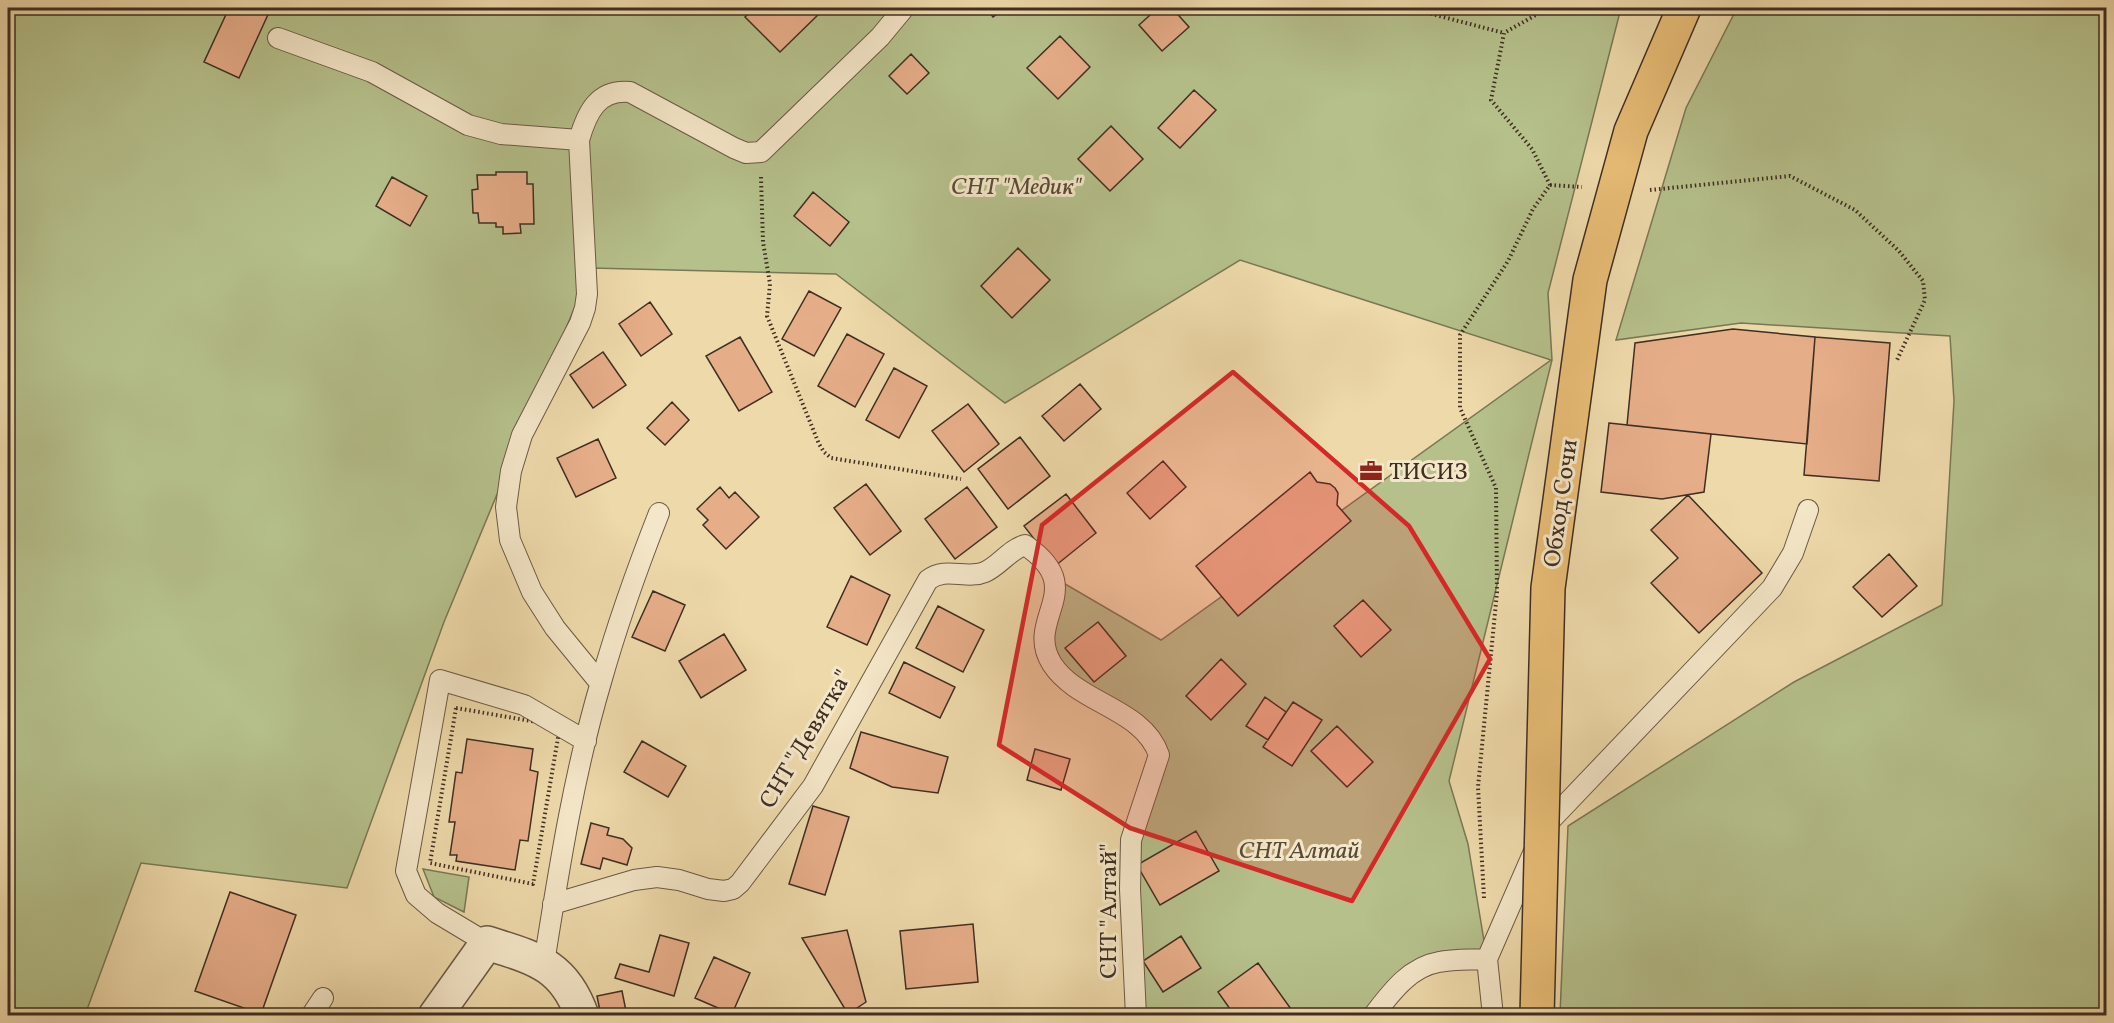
<svg xmlns="http://www.w3.org/2000/svg" width="2114" height="1023" viewBox="0 0 2114 1023" font-family="Vollkorn,serif">
	<style>
		.green { fill: #b5c08b; stroke: #7a7756; stroke-width: 1.5 }
		.building { fill: #e6ad89; stroke: #3f2e22; stroke-width: 1.5 }
		.lines { fill: none; stroke-linecap: round; stroke-linejoin: round }
		.service-casing { stroke: #6b5944; stroke-width: 22 }
		.minor-casing { stroke: #6b5944; stroke-width: 36 }
		.path { stroke: #3f2e22; stroke-width: 4; stroke-dasharray: 1.5 3; stroke-linecap: butt }
		.service { stroke: #f4e6c8; stroke-width: 20 }
		.minor { stroke: #f4e6c8; stroke-width: 33 }
		.trunk-bridge-casing { stroke: #3f2e22; stroke-width: 36; stroke-linecap: butt }
		.trunk-bridge { stroke: #e7bc75; stroke-width: 33 }
		.marked { fill: #d62828; fill-opacity: 0.2; stroke: #d62828; stroke-width: 4.5; stroke-linejoin: round }
		.labels { text-anchor: middle; stroke-width: 6; stroke-linejoin: round; paint-order: stroke }
		.park-label { font-size: 24px; font-style: italic; fill: #574b37; stroke: #f4e6c8 }
		.poi-label { font-size: 24px; fill: #3f2e22; stroke: #f4e6c8; text-anchor: start }
		.street-label { font-size: 24px; fill: #3f2e22; stroke: #f4e6c8 }
	</style>
	<rect width="100%" height="100%" fill="#eed9aa"/>
	<filter id="stains"><feTurbulence type="fractalNoise" baseFrequency=".00333" numOctaves="4"/><feColorMatrix values="0 0 0 0 .2 0 0 0 0 .09 0 0 0 0 .02 0 0 0 .5 -.17"/></filter>
	<radialGradient id="worn" r=".72"><stop offset=".6" stop-color="#630" stop-opacity="0"/><stop offset="1" stop-color="#630" stop-opacity=".3"/></radialGradient>
	<!-- green -->
	<path class="green" d="M8,8H1621L1548,293L1552,360L1449,781L1468,844L1487,959L1437,962L1373,1015H1136L1130,889L1159,755L1050,661L1055,578L1161,640L1551,360L1240,260L1005,403L836,274L591,268L444,622L347,888L141,863L85,1015H8Z
		M1737,8H2106V1015H1560L1568,826L1794,682L1942,605L1954,401L1950,336L1741,323L1616,340L1686,108Z
		M423,869L469,877L464,912L434,897Z"/>
	<!-- building -->
	<path class="building" d="M229,8H271L239,78L204,62Z
		M755,8H825L780,52L745,17Z
		M986,8H1005L993,17Z
		M1158,8H1172L1189,27L1162,51L1139,25Z
		M1060,36L1090,67L1058,99L1027,68Z
		M911,54L929,73L907,94L889,76Z
		M1194,90L1216,110L1180,148L1158,128Z
		M1111,126L1143,159L1110,191L1078,159Z
		M496,172H527V184H533L534,224H520L521,233L503,234V227H496V223H479L478,213H473L472,190L478,189L477,175H496Z
		M392,177L427,196L410,226L376,206Z
		M813,192L849,222L830,246L794,216Z
		M1018,248L1050,280L1012,318L981,286Z
		M809,291L841,308L814,356L782,339Z
		M650,302L672,334L641,356L619,324Z
		M1733,329L1815,337L1807,444L1627,425L1635,343Z
		M847,334L884,354L855,407L818,386Z
		M740,337L772,392L739,411L706,356Z
		M1815,337L1890,343L1879,481L1804,475Z
		M603,352L626,385L593,408L570,375Z
		M894,368L927,386L899,438L866,420Z
		M1080,384L1101,409L1064,441L1042,416Z
		M672,402L689,420L665,445L647,428Z
		M968,404L999,444L964,472L932,431Z
		M1609,423L1711,434L1704,492L1662,499L1601,492Z
		M1020,437L1050,476L1008,509L978,469Z
		M598,439L616,478L576,497L557,458Z
		M1163,461L1186,487L1150,519L1127,493Z
		M1310,472L1317,482L1330,484L1335,488L1338,493L1337,505L1351,521L1238,616L1196,566Z
		M866,484L901,531L870,555L834,508Z
		M720,487L729,498L735,492L759,517L726,549L703,525L708,520L697,509Z
		M967,487L997,527L955,559L925,519Z
		M1066,494L1096,533L1055,566L1024,526Z
		M1688,495L1762,573L1699,633L1651,583L1678,558L1651,530Z
		M1889,554L1917,586L1882,617L1853,587Z
		M851,576L890,595L867,645L827,627Z
		M653,591L685,605L665,651L632,637Z
		M1363,600L1391,630L1361,657L1334,626Z
		M938,606L984,630L963,672L916,648Z
		M1098,622L1126,656L1094,682L1065,648Z
		M724,634L746,670L701,698L679,661Z
		M1221,659L1246,684L1211,720L1186,696Z
		M904,662L955,687L940,718L889,693Z
		M1265,697L1286,712L1268,740L1246,726Z
		M1293,702L1322,720L1292,766L1263,747Z
		M1337,726L1373,762L1347,787L1311,751Z
		M861,732L948,757L938,793L892,787L850,768Z
		M467,739L533,749L530,770L538,772L528,841L520,840L515,870L456,861L457,855H450L455,822H449L456,772L462,773Z
		M642,741L686,766L668,797L624,772Z
		M1035,749L1070,759L1061,790L1027,780Z
		M813,806L849,817L825,895L789,884Z
		M591,823L609,828L607,835L623,839L632,848L627,865L603,858L600,869L581,864Z
		M1196,831L1219,871L1160,905L1137,865Z
		M230,892L296,915L261,1014L195,991Z
		M973,924L978,982L906,989L900,931Z
		M847,930L866,1002L848,1014L802,938Z
		M660,935L689,943L674,996L615,978L620,964L649,972Z
		M1181,936L1201,968L1163,992L1143,961Z
		M714,957L750,973L732,1014L695,998Z
		M1258,963L1296,1016H1235L1218,992Z
		M622,991L627,1016H601L597,996Z"/>
	<g class="lines">
		<!-- service casing -->
		<g class="service-casing">
			<path id="service" d="M278,38L372,72L468,125L501,134L579,140
				M600,683L555,628L532,592L510,540L506,507L511,471L522,435L580,323L585,308L587,294L579,140C587,112 598,89 630,92L734,148L746,153L761,152L880,37L904,8
				M553,904L634,880L657,877L679,880L708,889L724,891L733,889L740,883L813,786L928,580C946,566 966,580 985,572C1000,565 1009,550 1025,545C1091,590 1023,618 1052,664C1078,704 1143,708 1159,755L1131,840L1130,889L1136,1016
				M487,943L437,913L416,895L406,871L440,680L524,705L586,741
				M544,963C559,869 574,773 601,682C617,625 637,569 659,513
				M311,1016L323,998
				M1373,1016C1390,994 1409,967 1439,962C1454,959 1471,960 1487,959
				M1493,1016L1487,959L1545,826L1772,588L1793,553L1808,510"/>
		</g>
		<!-- minor casing -->
		<g class="minor-casing">
			<path id="minor" d="M435,1016L487,943C534,958 564,964 582,1016"/>
		</g>
		<!-- path -->
		<path class="path" d="M1409,8L1504,33
			M761,177L763,242L770,284L767,316L819,444L824,452L831,458L961,479
			M1550,185L1582,187
			M1650,190L1790,176L1855,210L1899,251L1923,281L1925,300L1897,360
			M456,708L560,726L533,884L430,863Z
			M1484,898L1478,787L1497,592L1496,488L1460,408V335L1508,261L1533,209L1550,185L1532,149L1491,100L1504,33L1548,8"/>
		<!-- service -->
		<use href="#service" class="service"/>
		<!-- minor -->
		<use href="#minor" class="minor"/>
		<!-- trunk-bridge casing -->
		<g class="trunk-bridge-casing">
			<path id="trunk-bridge" d="M1537,1016L1548,588L1590,280L1631,131L1684,8"/>
		</g>
		<!-- trunk-bridge -->
		<use href="#trunk-bridge" class="trunk-bridge"/>
	</g>
	<!-- marked area -->
	<path class="marked" d="M1233,372L1409,526L1490,659L1352,901L1130,828L999,745L1042,525Z"/>
	<!-- icons -->
	<defs>
		<g id="office-bare" transform="scale(1.8)"><path d="M-6-3h4V-5.5h4V-3h4V5H-6ZM-1-4.5V-3h2v-1.5ZM-6 0V1H6V0Z" fill="#8f2418" stroke="#f4e6c8" stroke-width="2.5" paint-order="stroke"/></g>
	</defs>
	<g fill-rule="evenodd">
		<use href="#office-bare" x="1371" y="471"/>
	</g>
	<g class="labels">
		<!-- park labels -->
		<g class="park-label">
			<text x="1016" y="194">СНТ "Медик"</text>
			<text x="1299" y="858">СНТ Алтай</text>
		</g>
		<!-- poi labels -->
		<g class="poi-label">
			<text x="1389" y="479">ТИСИЗ</text>
		</g>
		<!-- street labels -->
		<g class="street-label">
			<text transform="translate(1560 503) rotate(-82)" y="8">Обход Сочи</text>
			<text transform="translate(805 739) rotate(-59)" y="8">СНТ "Девятка"</text>
			<text transform="translate(1108 911) rotate(-90)" y="8">СНТ "Алтай"</text>
		</g>
	</g>
	<!-- margin -->
	<rect width="2114" height="1023" fill="none" stroke="#eed9aa" stroke-width="30"/>
	<rect x="9" y="9" width="2096" height="1005" fill="none" stroke="#3f2e22" stroke-width="3"/>
	<rect x="15" y="15" width="2084" height="993" fill="none" stroke="#3f2e22" stroke-width="1.5"/>
	<rect width="100%" height="100%" filter="url(#stains)"/>
	<rect width="100%" height="100%" fill="url(#worn)"/>
</svg>
